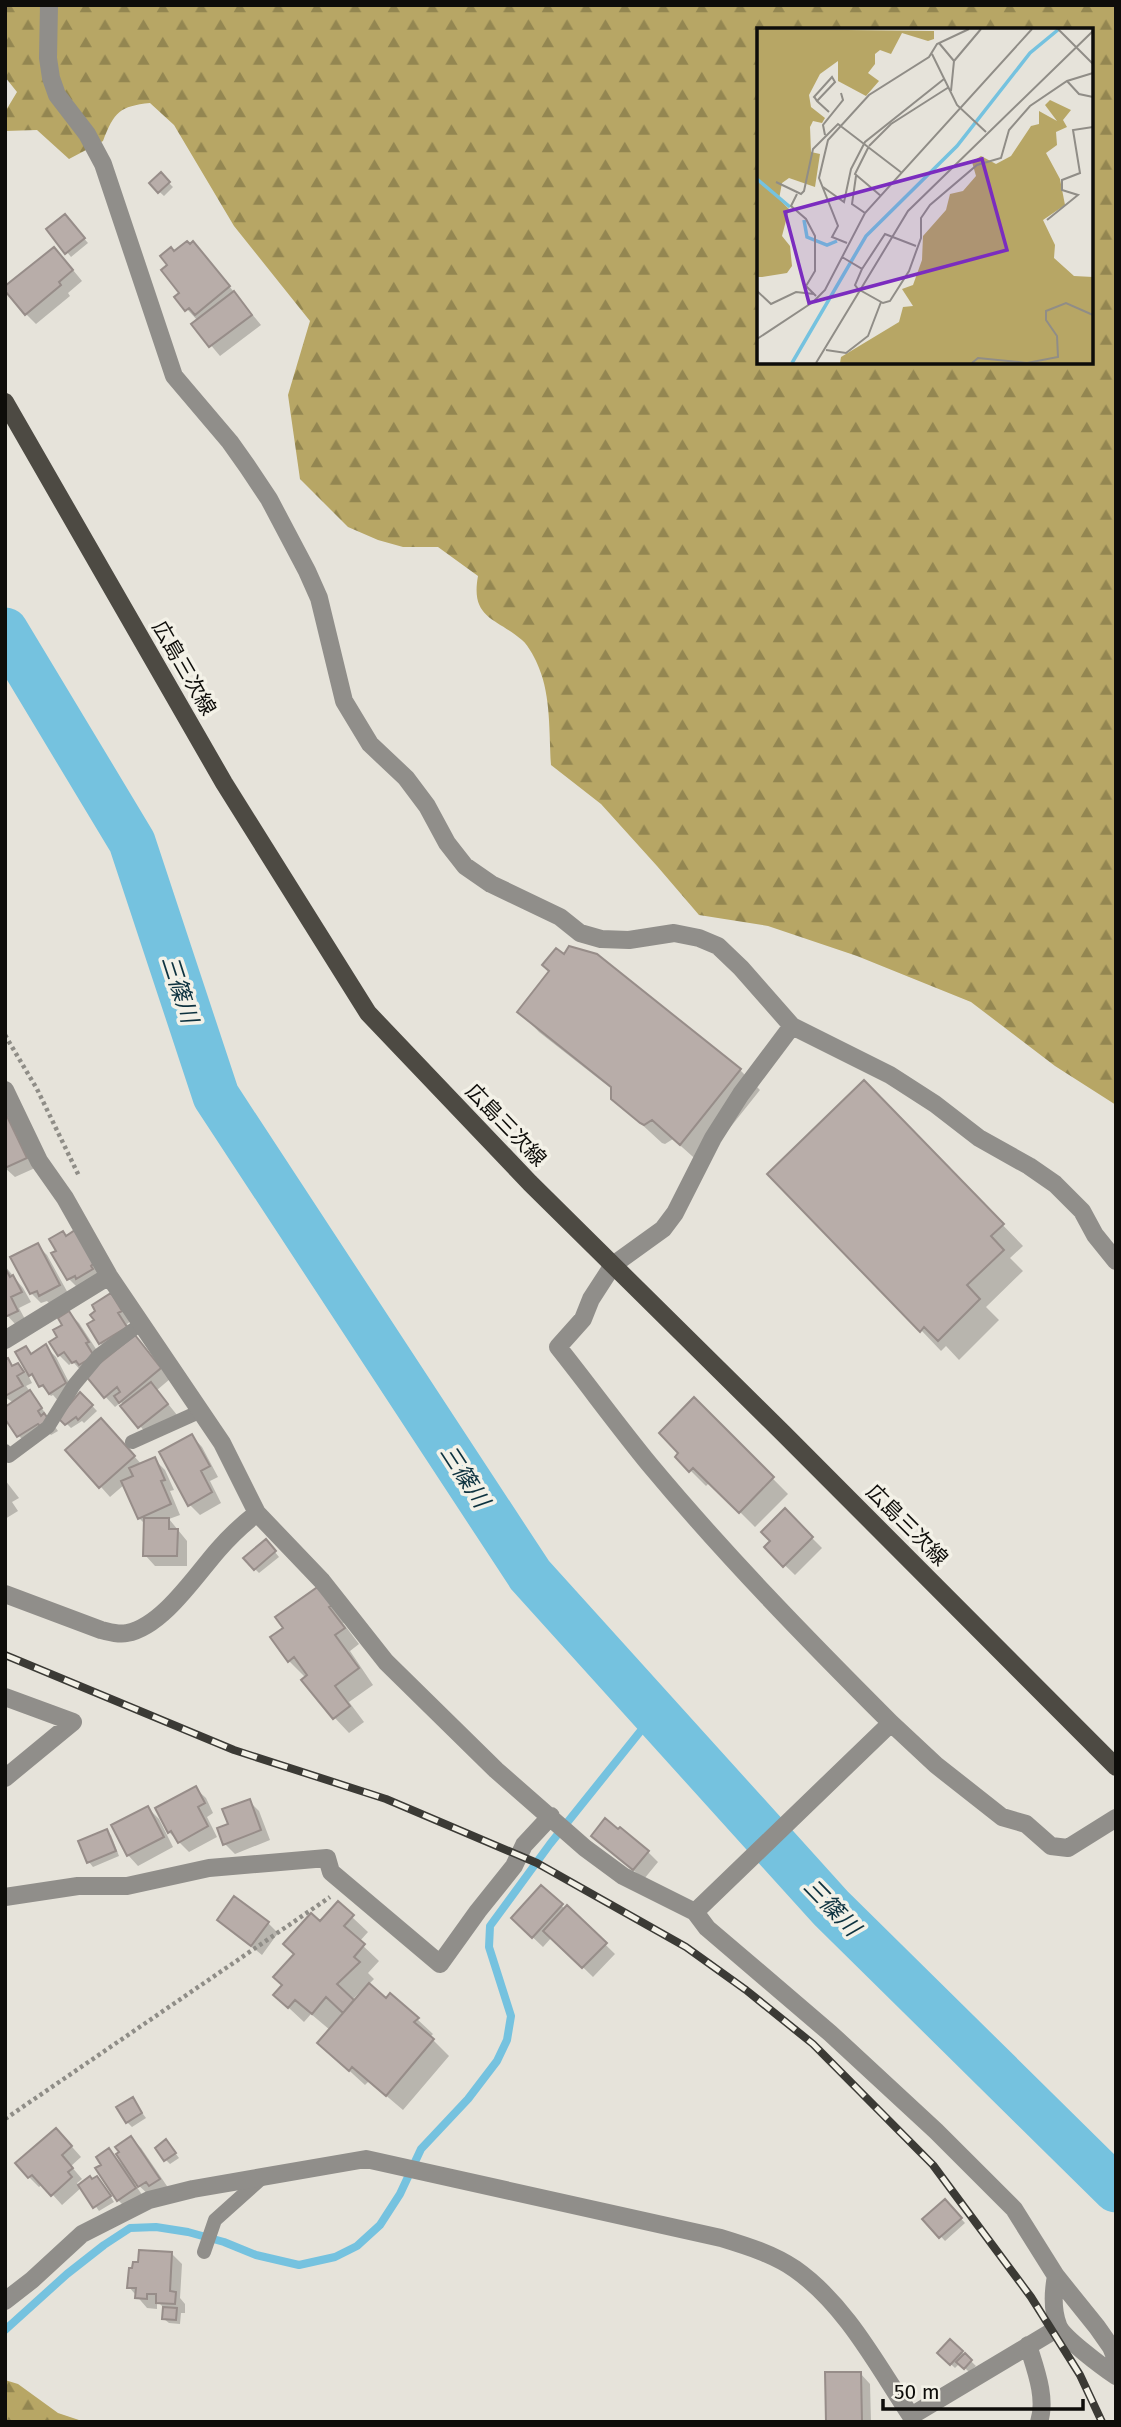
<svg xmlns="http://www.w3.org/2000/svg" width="1121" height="2427" viewBox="0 0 1121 2427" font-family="'Fira Sans','Noto Sans JP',sans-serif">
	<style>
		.forest { fill: url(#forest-firs); fill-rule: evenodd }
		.shadow { fill: #0003; fill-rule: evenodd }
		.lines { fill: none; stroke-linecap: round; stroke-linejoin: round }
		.stream { stroke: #75c2df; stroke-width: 8 }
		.river { stroke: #75c2df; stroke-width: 47 }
		.building { fill: #b8ada9; stroke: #978d89; stroke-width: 2 }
		.path { stroke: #8f8d87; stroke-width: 4.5; stroke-dasharray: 3.5 3.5; stroke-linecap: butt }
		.service { stroke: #908e8a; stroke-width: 14 }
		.minor { stroke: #908e8a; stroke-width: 18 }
		.primary { stroke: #4d4a43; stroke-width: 18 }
		.rail-casing { stroke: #3b3a35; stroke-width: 8 }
		.rail { stroke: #f3f1e7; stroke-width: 5; stroke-dasharray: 16; stroke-linecap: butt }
		.labels { text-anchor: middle; stroke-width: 7; stroke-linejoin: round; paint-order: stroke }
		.street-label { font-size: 21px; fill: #0e0d0a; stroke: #f3f1e7 }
		.water-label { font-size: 23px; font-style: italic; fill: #0d323f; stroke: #f3f1e7 }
		.inset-river { fill: none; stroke: #75c2df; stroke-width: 3.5 }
		.inset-road { fill: none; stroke: #908d87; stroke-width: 2 }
		.view { fill: #7b2cbf; fill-opacity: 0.15; stroke: #7b2cbf; stroke-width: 3.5 }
		.inset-edge { fill: none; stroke: #0e0d0a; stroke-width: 3.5 }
	</style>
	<defs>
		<pattern id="forest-firs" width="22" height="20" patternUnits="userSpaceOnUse" patternTransform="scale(1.75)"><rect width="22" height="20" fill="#b7a665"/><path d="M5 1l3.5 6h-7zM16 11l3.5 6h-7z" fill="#938651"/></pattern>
	</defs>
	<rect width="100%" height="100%" fill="#e6e3da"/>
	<!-- forest -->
	<path class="forest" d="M5,5H1116V1105L1055,1066L971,1002L857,956L768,926L699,915L657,866L601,804L551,765C549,734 551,697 539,668C536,660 529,646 522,640C497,618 470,619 478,576L438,547H403L378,540L348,527L300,479L288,395L310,321L234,226L174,125L150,103C120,106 114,112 103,141L69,159L37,130L5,131V112L17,92L5,77ZM759,30H1091V362H759Z
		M5,2380L18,2384L58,2413L85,2422H5Z"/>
	<!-- shadow -->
	<path class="shadow" d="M161,175L173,187L164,196L151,184Z
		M69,221L88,243L71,257L67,252Z
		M175,253L203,254L261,325L220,356L193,324L198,321L176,297L181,293L169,266Z
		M64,259L82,281L68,293L70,296L36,324L26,314Z
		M564,956L740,1070L760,1090L701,1164L673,1139L665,1144L662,1143L613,1098V1090L539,1032L519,1011Z
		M884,1103L1023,1246L1010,1258L1023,1271L986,1307L999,1320L959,1360L946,1346L941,1351L921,1330Z
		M5,1114L15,1124L35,1168L15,1177L5,1168Z
		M62,1233L103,1274L79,1289L69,1279L54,1254L58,1252Z
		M37,1245L47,1255L69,1295L51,1305L47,1301L41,1303L31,1293Z
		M5,1266L23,1288L31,1302L19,1308L26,1321L17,1326L5,1313Z
		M111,1295L131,1321L127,1324L136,1337L170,1379L157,1390L177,1415L149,1437L121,1402L115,1407L73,1362L69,1365L59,1355L60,1337L69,1313L79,1323L98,1352L112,1355L100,1343L96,1321Z
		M46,1347L56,1357L75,1394L60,1403L53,1395L51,1396L31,1375L18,1352L26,1348L33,1355Z
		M5,1360L14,1367L18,1365L28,1375L32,1383L26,1386L58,1431L51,1435L49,1433L29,1446L19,1436L5,1416L14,1403L5,1397Z
		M81,1394L97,1411L84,1423L82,1421L71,1428L61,1418Z
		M694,1399L788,1494L755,1527L710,1482L706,1486L677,1457Z
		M111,1430L142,1465L154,1459L165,1470L174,1490L170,1491L180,1515L169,1519L187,1541V1566H155L145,1555V1524L139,1518L125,1484L110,1497L68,1450Z
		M192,1436L202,1447L218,1477L210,1481L221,1503L200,1515L190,1505Z
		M5,1480L19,1498L12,1502L18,1511L5,1519Z
		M785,1511L822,1548L795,1575L766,1547L772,1541Z
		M270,1546L279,1557L259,1573L255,1569Z
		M318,1588L347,1621L343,1623L359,1644L350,1651L373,1685L349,1702L364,1722L349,1733L334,1717L306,1678L289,1661L272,1637L285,1628Z
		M195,1788L206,1798L213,1813L207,1817L217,1837L189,1852L169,1832Z
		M249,1801L259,1811L270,1840L235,1854L225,1844L230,1825Z
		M148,1808L159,1819L173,1847L138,1866L128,1855Z
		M106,1831L111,1835L119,1856L93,1867L89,1862Z
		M604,1846L648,1852L658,1862L644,1879Z
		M541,1887L565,1909L567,1907L615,1954L593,1977L552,1937L543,1947L523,1928Z
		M338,1904L368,1932L359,1942L379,1961L368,1973L374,1979L368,1985L387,2001L417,2019L433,2034L430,2037L449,2056L403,2110L369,2081L365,2085L319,2043L330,2030L311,2014L304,2022L275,1995L284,1986L320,1923ZM361,1991L363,1992L355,2002L352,2000Z
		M219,1920L268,1923L278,1933L262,1955Z
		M132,2099L146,2118L132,2127L127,2122Z
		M131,2138L141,2148L169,2189L150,2196L135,2182L134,2183L145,2199L128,2210L118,2200L98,2169L103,2165L109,2151L122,2164L124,2163Z
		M66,2140L81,2157L71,2166L82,2179L77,2183L79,2186L102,2183L114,2202L99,2211L82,2187L62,2205L43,2184L39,2187L29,2177Z
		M170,2146L179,2158L170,2164L166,2160Z
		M945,2201L965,2223L945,2241L925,2219Z
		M172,2254L182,2264L180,2298L185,2304V2313H181L180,2324L169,2323L164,2319L165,2309L157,2301V2309L147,2308L129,2287Z
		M950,2341L976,2366L969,2372L960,2363L955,2368L939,2353Z
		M860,2373L870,2384L871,2422H828Z"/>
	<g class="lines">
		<!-- stream -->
		<path class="stream" d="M5,2330L67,2274L104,2245L130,2228L156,2227L188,2232L224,2242L256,2255L299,2265L335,2257L357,2246L380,2225L400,2194L421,2149L468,2099L497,2061L507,2040L511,2016L489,1947L490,1926L550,1844L655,1713"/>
		<!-- river -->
		<path class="river" d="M5,631L132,842L216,1096L530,1575L831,1908L1116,2189"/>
	</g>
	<!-- building -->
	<path class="building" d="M161,172L170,182L158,193L149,183Z
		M65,214L85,238L65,254L46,229Z
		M187,241L190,244L193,241L230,286L195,315L189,308L185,311L174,297L179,293L161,270L167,265L160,256L171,247L174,251Z
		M54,247L73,270L59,282L61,285L25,315L5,291V286Z
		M234,291L252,315L209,347L191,324Z
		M569,946L597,954L741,1069L680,1145L652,1120L644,1125L640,1123L611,1099V1087L517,1012L549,971L542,965L556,948L564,954Z
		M864,1080L1004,1224L991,1236L1004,1250L967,1285L980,1299L938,1341L924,1327L920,1332L767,1174Z
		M5,1112L27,1158L5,1168Z
		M75,1230L94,1263L91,1266L93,1269L76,1279L75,1276L67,1280L51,1253L56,1251L49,1239L63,1231L66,1236Z
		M38,1243L60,1285L39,1296L37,1291L30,1294L10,1257Z
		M5,1268L10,1277L13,1275L22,1292L11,1297L18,1311L5,1317Z
		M111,1293L122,1311L118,1313L127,1327L99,1344L87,1324L94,1320L90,1315L95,1311L92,1305Z
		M69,1311L89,1342L86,1343L94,1356L79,1365L76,1361L72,1363L64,1352L58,1356L49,1342L57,1337L53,1330L62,1325L58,1318Z
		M135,1335L161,1368L119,1403L114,1396L120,1392L117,1387L104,1398L85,1375Z
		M46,1344L66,1383L49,1394L43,1385L39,1387L32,1374L29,1376L15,1352L26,1346L31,1354Z
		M8,1358L12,1366L18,1363L24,1372L17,1376L23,1386L5,1396V1359Z
		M151,1382L168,1404L138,1428L120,1406Z
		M30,1390L42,1408L38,1411L41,1416L44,1413L49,1420L40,1426L38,1424L17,1437L5,1419V1407Z
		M80,1392L93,1405L78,1420L76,1417L65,1425L58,1418Z
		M694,1397L774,1477L739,1513L693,1468L689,1472L675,1457L678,1453L659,1433Z
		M101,1418L135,1456L99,1488L65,1450Z
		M192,1434L210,1466L201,1471L212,1492L188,1506L159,1452Z
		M155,1457L165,1480L161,1481L171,1504L138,1519L121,1481L133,1476L129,1468Z
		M785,1508L813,1537L783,1567L764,1547L770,1541L761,1532Z
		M144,1518H169V1529H178L177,1556H143Z
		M266,1539L276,1551L254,1570L243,1558Z
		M319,1586L333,1605L329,1607L345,1628L335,1635L359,1668L335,1686L350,1706L333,1719L301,1680L307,1675L294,1657L288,1662L270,1637L283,1628L275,1617Z
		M196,1786L205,1803L198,1807L208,1826L178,1843L171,1831L168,1833L155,1808Z
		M250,1799L261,1830L223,1845L217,1828L228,1824L222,1809Z
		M148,1806L164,1837L127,1856L111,1825Z
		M605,1818L618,1829L620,1827L649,1851L633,1870L591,1836Z
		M107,1829L116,1851L87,1863L78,1841Z
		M541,1885L563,1904L532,1938L511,1918Z
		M234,1896L269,1922L251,1946L217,1920Z
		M338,1901L354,1915L344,1926L365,1944L354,1957L360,1962L337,1984L354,2000L343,2013L326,1997L312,2014L295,2000L288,2008L273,1995L282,1985L273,1977L294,1954L283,1944L311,1913L320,1921Z
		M567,1905L607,1943L582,1968L543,1931Z
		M369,1983L386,1998L390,1993L419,2018L414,2022L434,2039L386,2096L352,2067L349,2071L317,2043Z
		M133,2097L142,2113L126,2123L116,2107Z
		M56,2128L72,2146L62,2155L73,2168L68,2172L72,2177L51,2196L32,2175L28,2178L15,2163Z
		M131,2136L160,2179L149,2186L146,2182L138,2187L116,2154L119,2152L115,2147Z
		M166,2139L176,2153L164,2161L155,2148Z
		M109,2148L136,2188L117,2201L95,2168L101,2165L96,2157Z
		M90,2176L92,2179L97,2176L111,2196L93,2208L78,2185Z
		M945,2199L962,2218L939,2238L922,2219Z
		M139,2250L172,2252L170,2291L176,2292L175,2304L156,2303V2294H147V2299L135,2298L136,2288H127L129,2268H132L133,2262H138Z
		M163,2307L177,2308L176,2320L162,2319Z
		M950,2339L963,2351L950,2365L937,2353Z
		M965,2353L972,2360L964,2369L956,2362Z
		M825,2372H861L862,2422H826Z"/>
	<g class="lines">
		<!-- path -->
		<path class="path" d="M5,1035L37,1089L79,1176
			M5,2119L330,1897"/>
		<!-- service -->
		<path class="service" d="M132,1442L201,1411
			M5,1451L9,1456L48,1427L74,1385L99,1355L142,1323
			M204,2252L215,2220L263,2177"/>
		<!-- minor -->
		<path class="minor" d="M49,5L48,58L51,78L57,95L87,134L103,164L174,376L230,442L247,466L269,499L307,571L319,598L344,701L370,744L406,778L427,806L447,843L465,866L491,884L560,917L580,933L601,939L629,940L674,933L699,938L718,946L741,968L792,1026L890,1075L935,1104L979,1138L1029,1166L1055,1184L1082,1211L1095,1235L1116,1261
			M792,1026L741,1094L713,1138L675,1213L663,1229L613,1265L591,1299L583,1319L558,1347C589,1386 618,1426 650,1465C725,1555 808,1640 891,1723
			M5,1090L39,1161L65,1198L109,1276L222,1443L257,1513L322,1581L386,1662L496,1770L585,1848L623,1876L695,1912L707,1928L830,2033L936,2131L1014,2209L1056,2276L1097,2327L1111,2347L1116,2359
			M5,1340L109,1276
			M5,1594L101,1630C110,1632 118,1635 127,1633C162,1627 196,1575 218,1550C230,1536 243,1524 257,1513
			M5,1697L73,1722L5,1778
			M5,1897L78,1886H127L209,1868L327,1858L331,1872L440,1964L478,1911L514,1866L524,1845L551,1816
			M695,1912L891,1723L936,1765L1002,1817L1026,1824L1051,1846L1068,1848L1116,1818
			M1056,2276C1053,2292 1052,2309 1058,2325C1062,2337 1104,2368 1116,2376
			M5,2301L32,2280L82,2234L149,2200L193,2189L366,2159L721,2238C747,2246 773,2254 795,2269C846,2305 877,2365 911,2416L1058,2328
			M1028,2345C1035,2368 1047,2398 1039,2422"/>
		<!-- primary -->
		<path class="primary" d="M5,402L224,783L368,1013L530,1183L783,1433L1116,1767"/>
		<!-- rail casing -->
		<g class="rail-casing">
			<path id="rail" d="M5,1655L234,1750L386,1799L537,1863L686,1947L746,1990L813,2044L933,2165L1031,2297L1080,2375L1102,2422"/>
		</g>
		<!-- rail -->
		<use href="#rail" class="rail"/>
	</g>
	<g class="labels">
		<!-- street labels -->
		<g class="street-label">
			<text transform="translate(184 668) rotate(60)" y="7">広島三次線</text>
			<text transform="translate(506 1125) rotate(46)" y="7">広島三次線</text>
			<text transform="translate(907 1525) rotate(45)" y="7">広島三次線</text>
		</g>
		<!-- water labels -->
		<g class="water-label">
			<text transform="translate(180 989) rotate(72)" y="8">三篠川</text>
			<text transform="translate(465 1476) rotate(57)" y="8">三篠川</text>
			<text transform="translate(832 1907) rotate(46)" y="8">三篠川</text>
		</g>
	</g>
	<!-- overview -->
	<g transform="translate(757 28)">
		<rect width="336" height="336" fill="#e6e3da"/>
		<path d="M0,1L177,3V11L171,13L145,5L134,26L123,22L118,26V36L111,45L122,53L109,68L81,53V33L63,46L52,67L54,79L68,90L65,95L56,93L53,99L54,124L63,126L58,159L32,150L25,155L22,171L32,181L25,208L33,218L35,238L30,245L5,249H0ZM293,72L314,82L306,92L310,99L299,104L300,117L289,125L303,151L308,177L286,192L298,217L297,230L317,248L336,249V335H83L84,329L142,294L146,279L156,278L145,261L156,257L165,232L166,208L189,182L193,166L206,163L219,148L215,134L224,128L239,136L254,128L274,98L282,96V83L300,93L288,77Z" fill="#b7a665"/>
		<path class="inset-river" d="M0,151L33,179M47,192L50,209L70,217L80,213M35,335L109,208L200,118L273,25L302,1"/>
		<path class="inset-road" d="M301,1L336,36M182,15L197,33M175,26L200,77L229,104M310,53L322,66L336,69M194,63L197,33L224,1M60,73L78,54L75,49L57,69L58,70L60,73L72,84M68,107L66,97L86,72L84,65M112,118L134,96L192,59M111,120L98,146L124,168M99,148L95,176L108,185M19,154L44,166L47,163L56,121L81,96L145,145M66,159L87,174L94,141L108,114L187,51M40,166L34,178L49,191L58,208V243L49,258L59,268M290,192L321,167L305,162V152L323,145L316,102L336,99M90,215L75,209L81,198L62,150L71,112L112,67L172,29L180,16L212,1M85,229L105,241L98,257L101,261L126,275L133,273L152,243L164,210V190L173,177L220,137L244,130L252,102L273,78L310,53L336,45M105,241L128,206L159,218M0,263L14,276L39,264L57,266M56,274L68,262L108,185L275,1M0,311L56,274M69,322L89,325L111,308L124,274M59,335L151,183L336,3M215,335L221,330L270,335L301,329L300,308L289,292V283L309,275L336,287"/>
		<path class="view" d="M225,131L250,222L52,275L28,184Z"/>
		<rect width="336" height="336" class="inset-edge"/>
	</g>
	<!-- border -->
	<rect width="1121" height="2427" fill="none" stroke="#0e0d0a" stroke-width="14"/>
	<!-- scale -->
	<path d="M883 2399v10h200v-10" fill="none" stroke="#0e0d0a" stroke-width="3.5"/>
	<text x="894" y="2399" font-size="21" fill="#0e0d0a" stroke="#f3f1e7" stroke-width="5" paint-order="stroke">50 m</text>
</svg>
